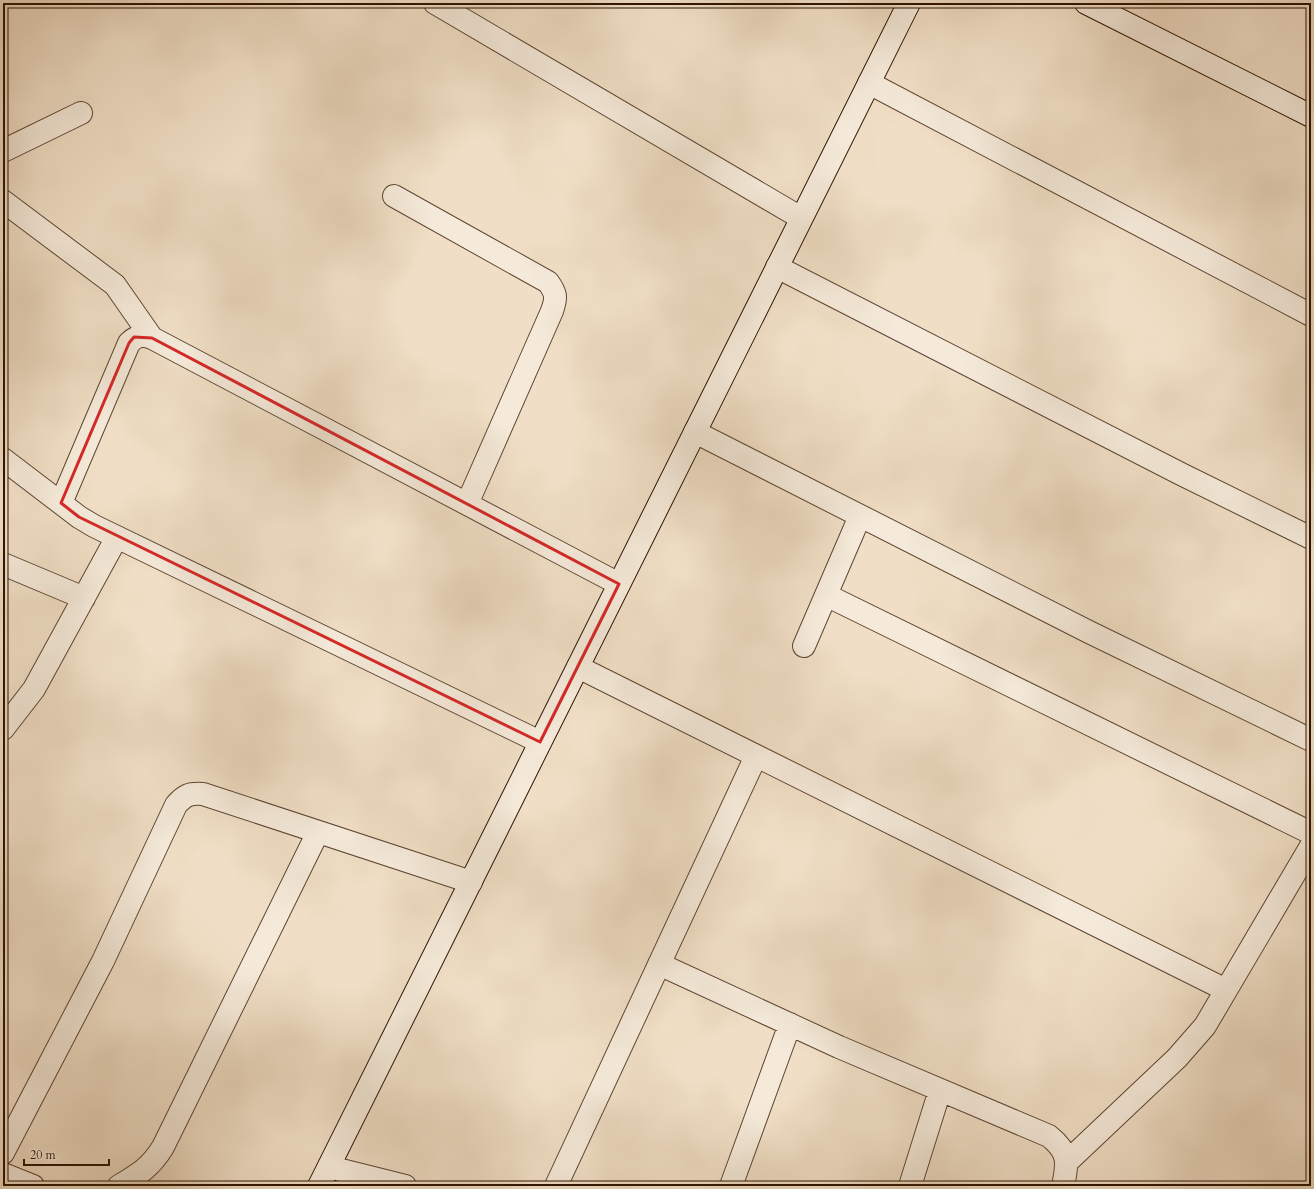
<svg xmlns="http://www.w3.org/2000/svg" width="1314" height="1189" viewBox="0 0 1314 1189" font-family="Cardo,serif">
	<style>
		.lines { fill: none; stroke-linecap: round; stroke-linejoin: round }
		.street-casing { stroke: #5e4532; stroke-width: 24 }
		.secondary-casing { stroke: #2e1201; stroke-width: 24 }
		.street { stroke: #f5eada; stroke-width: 22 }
		.secondary { stroke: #f5eada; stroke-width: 22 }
		.marked { fill: none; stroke: #d62828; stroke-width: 3; stroke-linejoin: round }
	</style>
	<rect width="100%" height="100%" fill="#f0dfc6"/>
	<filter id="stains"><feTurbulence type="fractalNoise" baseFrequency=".005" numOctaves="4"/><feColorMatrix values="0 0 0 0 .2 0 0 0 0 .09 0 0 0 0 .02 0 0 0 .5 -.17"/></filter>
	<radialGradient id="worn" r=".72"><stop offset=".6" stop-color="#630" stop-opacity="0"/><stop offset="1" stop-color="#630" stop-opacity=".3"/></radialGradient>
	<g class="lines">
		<!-- street casing -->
		<g class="street-casing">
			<path id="street" d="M435,3L801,218
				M869,83L1311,315
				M3,151L81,113
				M394,196L548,282C556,293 557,297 552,311L467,504
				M3,201L115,285L152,338
				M777,267L1181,474L1311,538
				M695,432L1089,632L1311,740
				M3,459L79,517L94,526L540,742
				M61,503L129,343C136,336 142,334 152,338L619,584
				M3,564L84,598
				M826,595L1311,833
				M804,646L860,516
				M578,667L1226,990
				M3,729L34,689L117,537
				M659,964L839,1047L1049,1136C1069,1152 1068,1162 1063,1186
				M3,1153L103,961L176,805C185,795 189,793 203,794L471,882
				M1067,1162L1177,1058L1205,1026L1311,846
				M329,1167L405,1186
				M3,1174L33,1186
				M119,1186C139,1174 150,1168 163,1147L318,832
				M556,1186L756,756
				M731,1186L790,1024
				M910,1186L940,1090"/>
		</g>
		<!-- secondary casing -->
		<g class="secondary-casing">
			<path id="secondary" d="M1086,3L1311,116
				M319,1186L909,3"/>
		</g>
		<!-- street -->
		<use href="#street" class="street"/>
		<!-- secondary -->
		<use href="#secondary" class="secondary"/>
	</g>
	<!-- marked area -->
	<path class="marked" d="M134,337L152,338L619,584L540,742L79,517L61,503L129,343Z"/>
	<!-- margin -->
	<rect width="1314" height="1189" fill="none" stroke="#f0dfc6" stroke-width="16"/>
	<rect x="4" y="4" width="1306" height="1181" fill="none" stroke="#2e1201" stroke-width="2"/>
	<rect x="8" y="8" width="1298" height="1173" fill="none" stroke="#2e1201"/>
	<!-- scale -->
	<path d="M24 1159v6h85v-6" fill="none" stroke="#2e1201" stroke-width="2"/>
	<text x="30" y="1159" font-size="12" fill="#2e1201" stroke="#f5eada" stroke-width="3" paint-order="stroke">20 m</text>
	<rect width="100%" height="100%" filter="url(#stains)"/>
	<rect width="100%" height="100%" fill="url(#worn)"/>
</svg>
